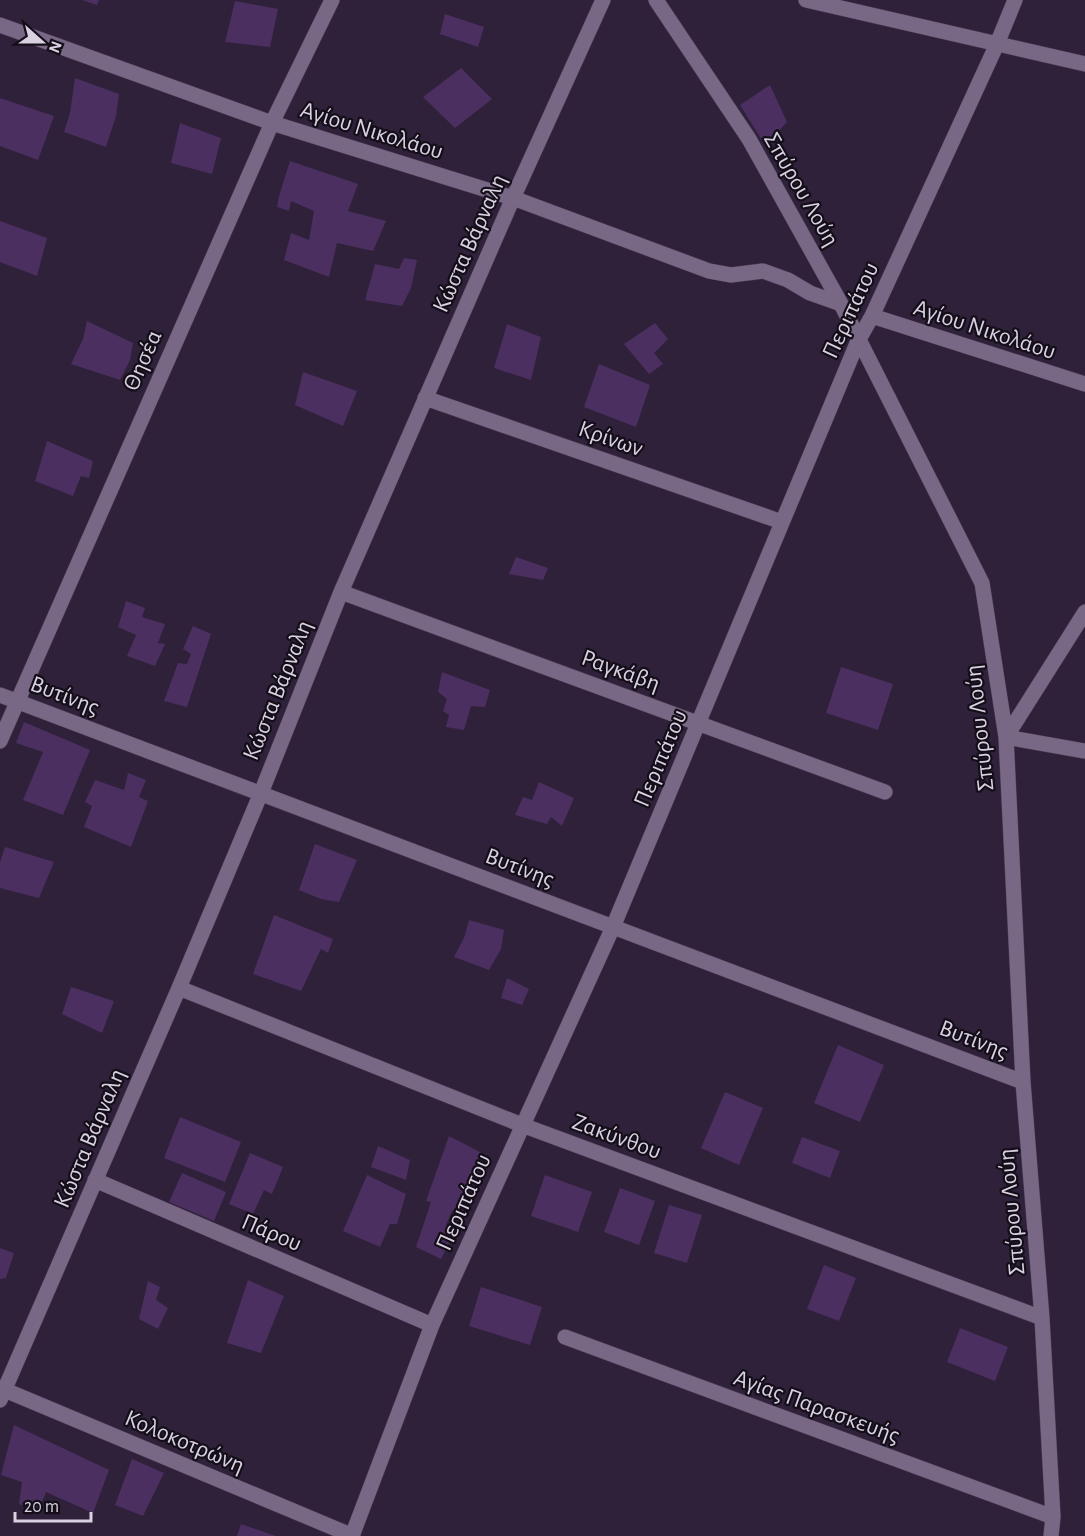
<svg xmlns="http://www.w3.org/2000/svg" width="1085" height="1536" viewBox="0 0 1085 1536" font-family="'Alegreya Sans',sans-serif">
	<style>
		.building { fill: #4b2f60 }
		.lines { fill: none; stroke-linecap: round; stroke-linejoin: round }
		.street-casing { stroke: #493d53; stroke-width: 16 }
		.street { stroke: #786885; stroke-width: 15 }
		.labels { text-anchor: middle; stroke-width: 4.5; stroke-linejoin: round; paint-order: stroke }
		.street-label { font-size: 24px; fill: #d9d0e1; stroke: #140e19 }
	</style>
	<rect width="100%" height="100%" fill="#2f213a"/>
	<!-- building -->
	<path class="building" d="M82,0H99L97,5Z
		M235,1L278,9L270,47L225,42Z
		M445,14L484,27L478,47L440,34Z
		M461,68L492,99L455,128L423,97Z
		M75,78L119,94L116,116L106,147L64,132L70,113Z
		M770,85L787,122L765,145L740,105Z
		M0,98L54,116L38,160L0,146Z
		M180,123L221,138L212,174L171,163Z
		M290,161L358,184L348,211L386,221L373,251L337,243L329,277L284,260L291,233L309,240L314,211L291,201L289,211L277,207L279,196Z
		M0,221L47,238L37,276L0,262Z
		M404,258L417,260L411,288L402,306L365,300L375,264L399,269Z
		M87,321L133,343L130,360L120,380L71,364L83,339Z
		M655,323L668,339L654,353L663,364L649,374L624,344Z
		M507,324L541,337L531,380L494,368Z
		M599,364L650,385L636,427L584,407Z
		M303,372L357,391L343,426L295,405Z
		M47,441L93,461L89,478L81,476L73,496L35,481Z
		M516,557L548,568L543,580L509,574Z
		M126,601L145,608L142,617L165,624L158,643L165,644L155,666L127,656L136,635L118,627Z
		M193,626L211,634L187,707L164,701L178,663L187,664L191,654L183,649Z
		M841,667L893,684L878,730L826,713Z
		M442,672L490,690L485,707L471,706L464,730L446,727L449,715L443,711L447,699L438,692Z
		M24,722L90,750L63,815L23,800L43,752L16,743Z
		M128,773L146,780L139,797L148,801L131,847L84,827L92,806L85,802L95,780L124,790Z
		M539,782L574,798L562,826L551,817L547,824L515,815L523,797L532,800Z
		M315,844L357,860L339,902L321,899L299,890Z
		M5,847L54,862L39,898L0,888V862Z
		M274,915L333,939L328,953L321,949L301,991L253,974Z
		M469,920L504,930L501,949L489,970L454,957L464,938Z
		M507,978L529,989L522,1005L501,998Z
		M71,987L114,1001L102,1033L62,1014Z
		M838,1045L884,1065L860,1122L814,1103Z
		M725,1092L763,1108L739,1165L701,1148Z
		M180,1117L241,1142L225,1182L164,1158Z
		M449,1136L482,1153L465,1188L470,1193L465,1209L452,1211L446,1225L455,1231L441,1259L416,1247L431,1202L426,1201Z
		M802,1137L840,1151L830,1178L792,1163Z
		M378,1146L410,1160L406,1180L371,1167Z
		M250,1153L283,1167L272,1194L264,1190L253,1214L229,1204Z
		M182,1173L226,1192L214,1221L169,1202Z
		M367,1175L406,1194L397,1224H390L380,1247L343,1231Z
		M545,1175L592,1192L578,1232L531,1216Z
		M620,1188L655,1201L639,1245L604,1232Z
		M669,1205L702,1215L687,1263L654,1253Z
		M0,1248L14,1253L6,1278L0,1279Z
		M824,1265L856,1278L839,1321L807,1309Z
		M248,1280L284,1296L261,1353L227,1343Z
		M148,1281L160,1287L156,1300L168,1308L158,1329L139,1319Z
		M481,1287L542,1307L530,1345L469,1326Z
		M960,1328L1008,1347L995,1381L947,1362Z
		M14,1425L109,1470L93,1513L46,1492L39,1510L19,1504L22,1482L1,1475Z
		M132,1459L164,1473L143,1516L115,1505Z
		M241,1524L276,1536H237Z"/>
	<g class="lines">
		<!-- street casing -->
		<g class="street-casing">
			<path id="street" d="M656,0L749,139L841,304L982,583L1006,737L1023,1082L1042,1318L1053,1517L1051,1536
				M806,0L1085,64
				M0,25L272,123L513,198L709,271L731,275L763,271L788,280L810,293L841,304
				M872,316L1085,384
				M425,398L782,522
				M341,592L885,792
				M0,695L1023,1082
				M1006,737L1085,612
				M1006,737L1085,751
				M0,741L272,123L332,0
				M179,988L522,1125L1042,1318
				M95,1180L432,1325
				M565,1337L1053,1517
				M0,1388L353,1536
				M0,1400L179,988L261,793L341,592L513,198L603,0
				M352,1536L432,1325L613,927L858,341L872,316L997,44L1015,0"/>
		</g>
		<!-- street -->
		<use href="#street" class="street"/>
	</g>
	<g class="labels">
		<!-- street labels -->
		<g class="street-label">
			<text transform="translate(372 130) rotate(17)" y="8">Αγίου Νικολάου</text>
			<text transform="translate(802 189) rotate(60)" y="8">Σπύρου Λούη</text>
			<text transform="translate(469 243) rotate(-66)" y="8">Κώστα Βάρναλη</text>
			<text transform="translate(850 310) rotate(-65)" y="8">Περιπάτου</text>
			<text transform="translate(985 329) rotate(18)" y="8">Αγίου Νικολάου</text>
			<text transform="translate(142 360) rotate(-66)" y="8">Θησέα</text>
			<text transform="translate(611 438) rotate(19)" y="8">Κρίνων</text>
			<text transform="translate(621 670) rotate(20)" y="8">Ραγκάβη</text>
			<text transform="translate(277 690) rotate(-68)" y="8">Κώστα Βάρναλη</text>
			<text transform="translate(65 695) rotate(21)" y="8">Βυτίνης</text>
			<text transform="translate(979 728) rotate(-96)" y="8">Σπύρου Λούη</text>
			<text transform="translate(660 758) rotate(-67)" y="8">Περιπάτου</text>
			<text transform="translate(520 867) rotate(21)" y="8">Βυτίνης</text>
			<text transform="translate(974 1039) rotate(21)" y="8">Βυτίνης</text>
			<text transform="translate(617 1136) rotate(20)" y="8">Ζακύνθου</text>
			<text transform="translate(89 1138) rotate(-67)" y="8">Κώστα Βάρναλη</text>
			<text transform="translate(463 1202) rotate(-66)" y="8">Περιπάτου</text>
			<text transform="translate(1011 1212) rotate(-95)" y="8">Σπύρου Λούη</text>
			<text transform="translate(272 1232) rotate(23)" y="8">Πάρου</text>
			<text transform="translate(817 1406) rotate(20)" y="8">Αγίας Παρασκευής</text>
			<text transform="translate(185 1441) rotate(23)" y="8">Κολοκοτρώνη</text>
		</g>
	</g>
	<!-- north arrow -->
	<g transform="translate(42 42) rotate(111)" stroke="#140e19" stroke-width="4.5" paint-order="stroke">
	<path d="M0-4.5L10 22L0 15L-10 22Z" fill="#d9d0e1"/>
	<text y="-9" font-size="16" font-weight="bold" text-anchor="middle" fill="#d9d0e1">N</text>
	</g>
	<!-- scale -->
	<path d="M15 1512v9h76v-9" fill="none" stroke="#d9d0e1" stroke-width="3"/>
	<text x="24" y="1512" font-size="18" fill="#d9d0e1" stroke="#140e19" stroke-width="4.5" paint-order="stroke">20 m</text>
</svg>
